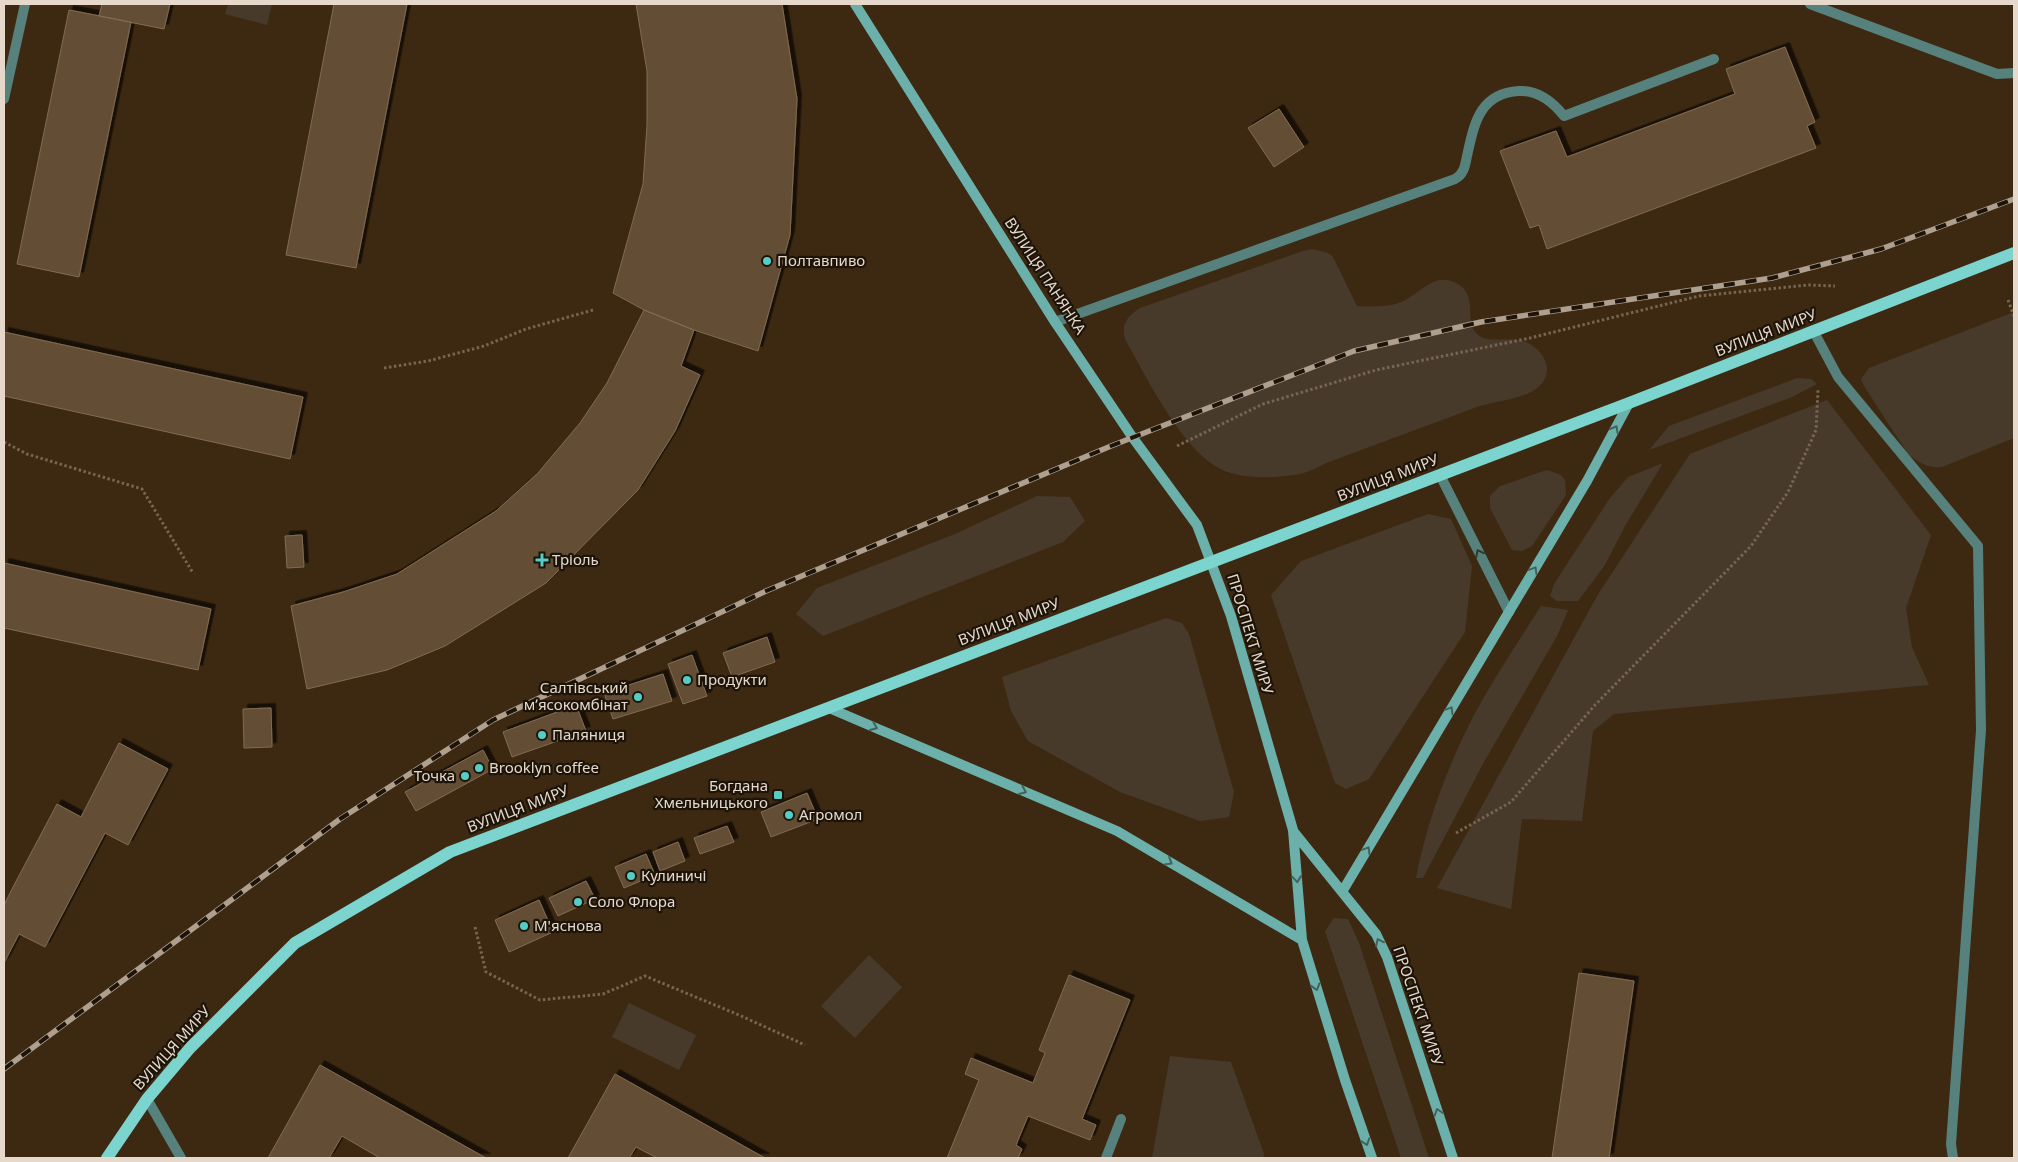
<svg xmlns="http://www.w3.org/2000/svg" width="2018" height="1162" viewBox="0 0 2018 1162" font-family="'Noto Sans',sans-serif">
	<style>
		.green { fill: #483a2a }
		.building { fill: #634d35; stroke: #826b52; filter: url(#shadow) }
		.lines { fill: none; stroke-linecap: round; stroke-linejoin: round }
		.path { stroke: #776551; stroke-width: 3; stroke-dasharray: 2.5 2.5; stroke-linecap: butt }
		.lane { stroke: #57817d; stroke-width: 10 }
		.street { stroke: #57817d; stroke-width: 10 }
		.secondary { stroke: #6cb0ab; stroke-width: 10 }
		.primary { stroke: #7bd4ce; stroke-width: 12 }
		.rail-casing { stroke: #af9f8f; stroke-width: 5.5 }
		.rail { stroke: #1d1409; stroke-width: 4; stroke-dasharray: 11; stroke-linecap: butt }
		.oneway { stroke: #44625a }
		.oneway2 { stroke: #313a32 }
		.poi-dot { fill: #54cdc6; stroke: #1d1409; stroke-width: 2 }
		.labels { text-anchor: middle; stroke-width: 4.5; stroke-linejoin: round; paint-order: stroke }
		.poi-label { font-size: 15px; fill: #e6d8cb; stroke: #1d1409; text-anchor: start }
		.street-label { font-size: 15px; fill: #e6d8cb; stroke: #1d1409 }
	</style>
	<defs>
		<filter id="shadow"><feDropShadow dx="4.5" dy="-4.5" stdDeviation="0" flood-color="#0009"/></filter>
	</defs>
	<rect width="100%" height="100%" fill="#3d2911"/>
	<!-- green -->
	<path class="green" d="M228,4H272L267,25L225,14Z
		M1312,249L1328,253L1333,257L1357,306C1371,307 1386,307 1399,303C1416,297 1432,274 1451,281C1481,291 1463,319 1476,333C1491,349 1522,327 1542,355C1545,359 1547,365 1547,369C1547,379 1541,386 1533,391C1516,400 1495,401 1477,407C1428,425 1378,444 1329,462C1319,466 1310,472 1300,474C1277,478 1253,479 1231,473C1187,462 1146,376 1125,339C1121,325 1127,316 1140,308L1303,251Z
		M2014,312V438L1942,467C1928,468 1919,463 1908,454L1864,386L1861,379L1869,368Z
		M1797,378L1811,379L1817,384L1792,397L1649,450L1669,426Z
		M1827,400L1931,535L1906,608L1912,647L1929,685L1614,714L1593,731L1582,821L1522,819L1511,909L1437,888L1597,596L1690,454Z
		M1663,463L1625,526L1605,565L1578,601H1557L1550,596L1554,584L1610,498L1628,477Z
		M1547,470L1561,475L1565,480L1566,495L1532,546L1522,551L1512,550L1490,508V496L1500,486Z
		M1037,496L1070,497L1085,521L1063,542L823,636L796,614L817,588L955,534Z
		M1428,514L1451,519L1472,566L1465,632L1369,779L1346,789L1335,783L1271,595L1301,561Z
		M1541,606L1568,610L1557,636L1484,762L1423,878H1416C1427,821 1448,765 1475,713C1495,676 1519,641 1541,606Z
		M1166,618L1182,623L1189,634L1234,792L1229,817L1200,821L1120,792L1028,741L1011,711L1002,677Z
		M1334,918L1348,919L1359,943L1429,1158H1401L1325,931Z
		M869,955L902,987L855,1038L821,1006Z
		M629,1003L696,1035L679,1070L612,1037Z
		M1170,1056L1231,1062L1264,1154L1263,1158H1152Z"/>
	<!-- building -->
	<path class="building" d="M102,4H170L164,29L99,16Z
		M334,4H407L356,268L286,255Z
		M636,4H782L797,99L790,235L758,351L694,330L644,310L613,293L643,184L647,125V71Z
		M69,10L131,22L79,277L17,264Z
		M1785,47L1815,122L1807,126L1816,148L1547,249L1539,225L1530,228L1500,151L1556,131L1567,157L1735,94L1726,69Z
		M1279,109L1304,147L1274,167L1248,128Z
		M644,310L694,330L681,366L700,375L675,431L638,490L546,583L445,646L387,670L307,689L291,606L343,592L397,574L496,511L538,473L580,423L607,383Z
		M4,332L303,397L290,459L4,396Z
		M302,535L304,567L287,568L285,536Z
		M4,563L211,609L198,670L4,628Z
		M767,637L775,662L732,677L723,653Z
		M692,655L707,696L683,704L668,664Z
		M663,674L672,701L613,719L604,693Z
		M576,705L586,731L512,757L503,732Z
		M271,708L272,747L244,748L243,709Z
		M119,743L168,769L128,845L105,833L45,947L19,934L4,963V905L13,887L57,804L81,817Z
		M483,750L493,769L416,811L405,792Z
		M807,793L818,819L771,837L761,812Z
		M727,826L734,842L700,854L694,838Z
		M678,842L685,861L660,871L653,852Z
		M646,854L655,875L624,888L615,867Z
		M586,881L595,899L558,916L549,898Z
		M539,900L553,932L509,952L495,920Z
		M1579,973L1634,981L1609,1158H1552Z
		M1069,975L1130,1000L1082,1119L1096,1125L1090,1140L1028,1116L1016,1145L1022,1149L1018,1158H947L979,1080L965,1074L971,1058L1033,1083L1045,1053L1039,1050Z
		M320,1065L486,1158H380L342,1136L329,1158H268Z
		M615,1074L765,1158H657L636,1147L629,1158H568Z"/>
	<g class="lines">
		<!-- path -->
		<path class="path" d="M2008,300L2014,316
			M384,368L428,361L484,346L526,329L593,310
			M4,442L27,454L142,489L193,573
			M1177,446L1263,404L1376,370L1530,338L1699,296L1809,285L1835,286
			M1456,833L1511,802L1595,705L1751,546L1788,492L1816,430L1818,390
			M475,927L486,972L540,1000L603,994L645,976L739,1015L805,1045"/>
		<!-- lane -->
		<path class="lane" d="M4,99L25,4
			M1055,322L1455,179C1464,174 1465,166 1467,156C1474,125 1479,93 1519,91C1538,90 1552,101 1564,116L1714,59
			M1814,332L1838,377L1978,546L1981,730L1951,1144L1953,1158
			M1440,475L1509,612
			M147,1099L181,1158
			M1106,1158L1121,1119"/>
		<!-- street -->
		<path class="street" d="M1810,4L1997,74L2014,73"/>
		<!-- secondary -->
		<path class="secondary" d="M855,4L1055,322L1133,438L1197,525L1231,616L1293,830L1302,940L1345,1080L1372,1158
			M829,708L1117,831L1302,940
			M1293,831L1376,934L1387,957L1453,1158
			M1342,892L1587,481L1629,403"/>
		<!-- primary -->
		<path class="primary" d="M107,1158L147,1099L190,1048L295,943L450,852L1629,403L2014,253"/>
		<!-- rail casing -->
		<g class="rail-casing">
			<path id="rail" d="M4,1069L340,819L493,720L766,591L1111,446L1354,351L1481,322L1772,278L1881,249L2014,199"/>
		</g>
		<!-- rail -->
		<use href="#rail" class="rail"/>
	</g>
	<!-- one-way arrows -->
	<defs><path id="oneway-chevron" d="M-2-3.5L2.5 0L-2 3.5" fill="none" stroke-width="1.6" stroke-linecap="round" stroke-linejoin="round" transform="scale(1.25)"/></defs>
	<g class="oneway">
		<use href="#oneway-chevron" transform="translate(1615 429) rotate(-61)"/>
		<use href="#oneway-chevron" transform="translate(1534 570) rotate(-59)"/>
		<use href="#oneway-chevron" transform="translate(1450 710) rotate(-59)"/>
		<use href="#oneway-chevron" transform="translate(874 727) rotate(23)"/>
		<use href="#oneway-chevron" transform="translate(1023 791) rotate(23)"/>
		<use href="#oneway-chevron" transform="translate(1367 850) rotate(-59)"/>
		<use href="#oneway-chevron" transform="translate(1169 862) rotate(31)"/>
		<use href="#oneway-chevron" transform="translate(1297 879) rotate(85)"/>
		<use href="#oneway-chevron" transform="translate(1379 942) rotate(-116)"/>
		<use href="#oneway-chevron" transform="translate(1316 987) rotate(73)"/>
		<use href="#oneway-chevron" transform="translate(1438 1112) rotate(-108)"/>
		<use href="#oneway-chevron" transform="translate(1366 1142) rotate(71)"/>
	</g>
	<use class="oneway2" href="#oneway-chevron" transform="translate(1479 553) rotate(-117)"/>
	<!-- markers -->
	<g class="poi-dot">
		<circle cx="767" cy="261" r="5"/>
		<path d="M539.5 552.5h5v5h5v5h-5v5h-5v-5h-5v-5h5z"/>
		<circle cx="687" cy="680" r="5"/>
		<circle cx="638" cy="697" r="5"/>
		<circle cx="542" cy="735" r="5"/>
		<circle cx="479" cy="768" r="5"/>
		<circle cx="465" cy="776" r="5"/>
		<rect x="773" y="790" width="10" height="10" rx="2.5"/>
		<circle cx="789" cy="815" r="5"/>
		<circle cx="631" cy="876" r="5"/>
		<circle cx="578" cy="902" r="5"/>
		<circle cx="524" cy="926" r="5"/>
	</g>
	<g class="labels">
		<!-- poi labels -->
		<g class="poi-label">
			<text x="777" y="266">Полтавпиво</text>
			<text x="552" y="565">Тріоль</text>
			<text x="697" y="685">Продукти</text>
			<text x="628" y="693" text-anchor="end">Салтівський<tspan x="628" dy="17">мʼясокомбінат</tspan></text>
			<text x="552" y="740">Паляниця</text>
			<text x="489" y="773">Brooklyn coffee</text>
			<text x="455" y="781" text-anchor="end">Точка</text>
			<text x="768" y="791" text-anchor="end">Богдана<tspan x="768" dy="17">Хмельницького</tspan></text>
			<text x="799" y="820">Агромол</text>
			<text x="641" y="881">Кулиничі</text>
			<text x="588" y="907">Соло Флора</text>
			<text x="534" y="931">М'яснова</text>
		</g>
		<!-- street labels -->
		<g class="street-label">
			<text transform="translate(1045 276) rotate(57)" y="5">ВУЛИЦЯ ПАНЯНКА</text>
			<text transform="translate(1766 333) rotate(-21)" y="5">ВУЛИЦЯ МИРУ</text>
			<text transform="translate(1388 478) rotate(-21)" y="5">ВУЛИЦЯ МИРУ</text>
			<text transform="translate(1009 622) rotate(-21)" y="5">ВУЛИЦЯ МИРУ</text>
			<text transform="translate(1250 634) rotate(73)" y="5">ПРОСПЕКТ МИРУ</text>
			<text transform="translate(518 809) rotate(-21)" y="5">ВУЛИЦЯ МИРУ</text>
			<text transform="translate(1418 1006) rotate(71)" y="5">ПРОСПЕКТ МИРУ</text>
			<text transform="translate(172 1048) rotate(-48)" y="5">ВУЛИЦЯ МИРУ</text>
		</g>
	</g>
	<!-- border -->
	<rect width="2018" height="1162" fill="none" stroke="#e6d8cb" stroke-width="10"/>
</svg>
